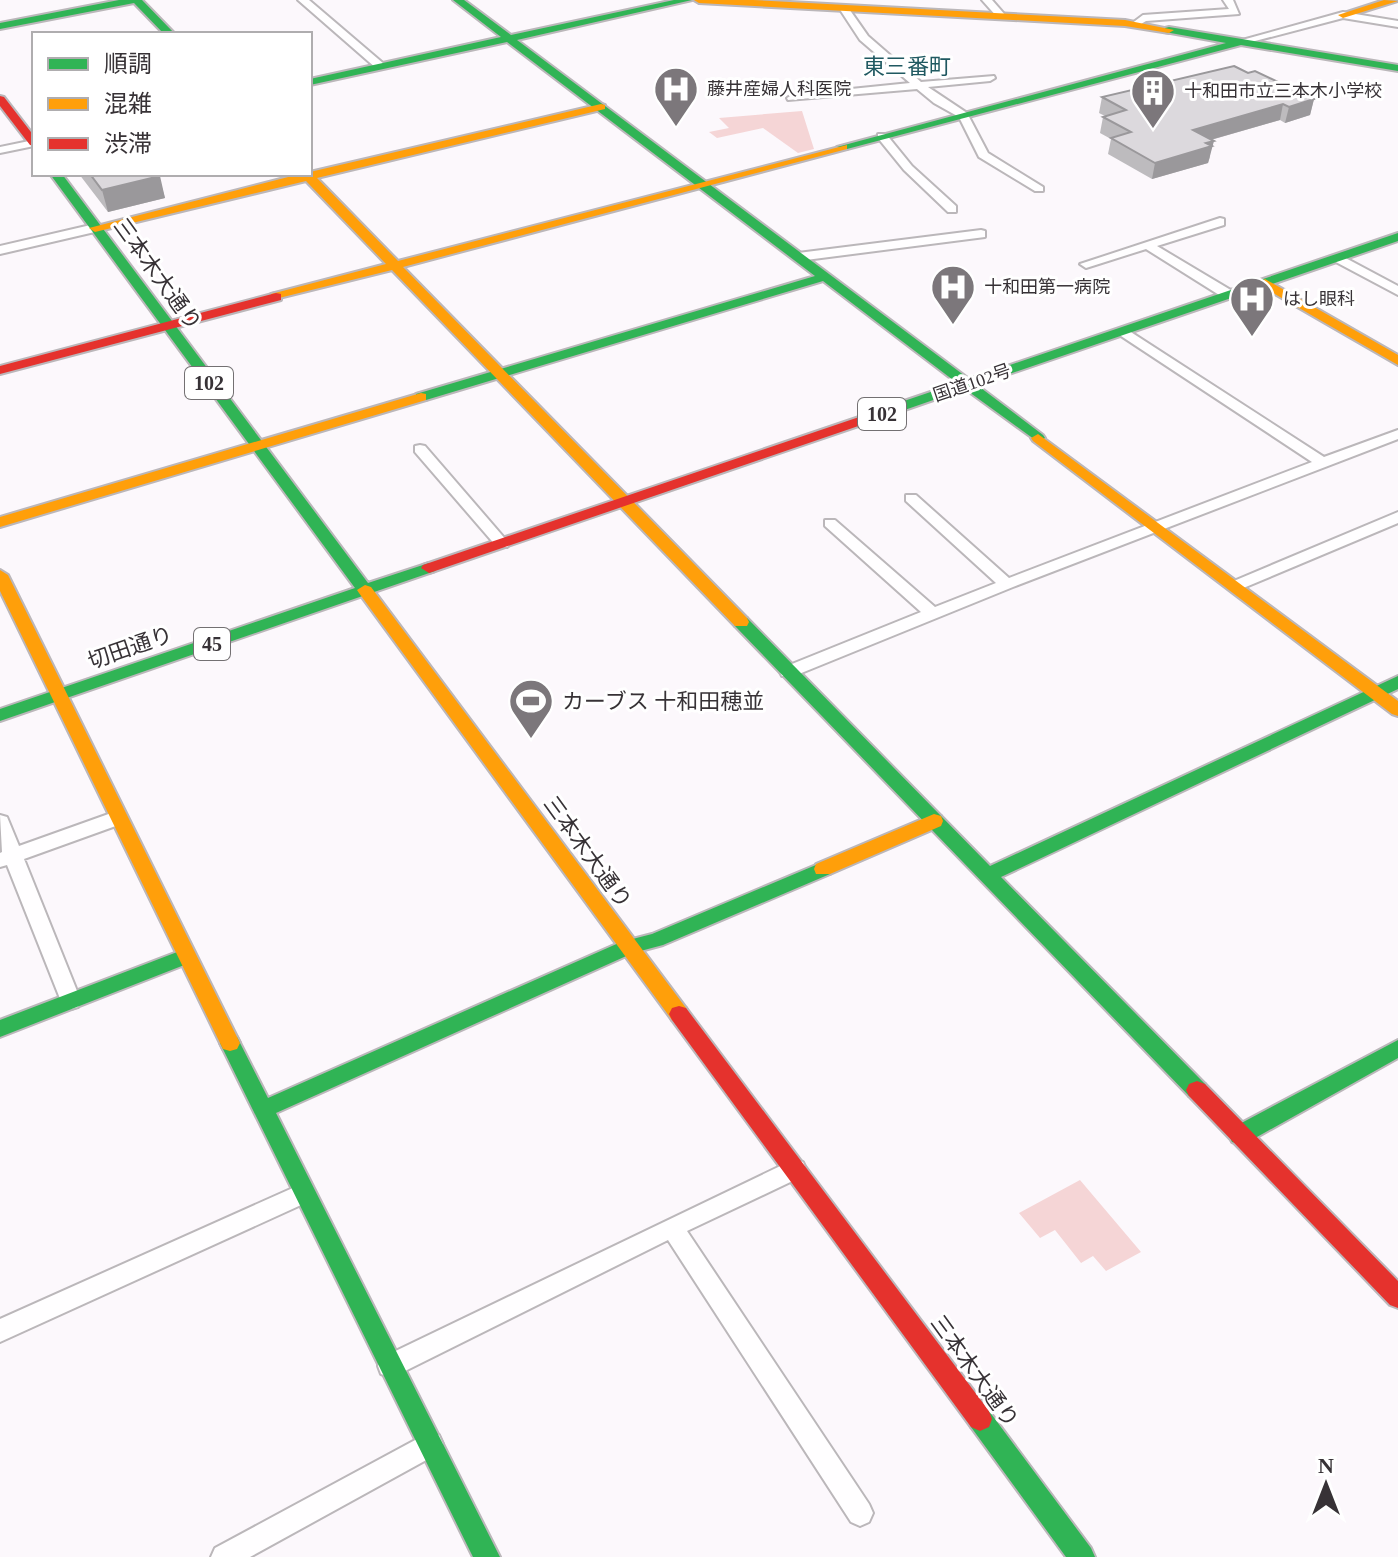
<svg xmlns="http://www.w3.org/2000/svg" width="1398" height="1557" viewBox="0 0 1398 1557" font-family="'Times New Roman','Noto Sans JP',serif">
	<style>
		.green { fill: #f5d5d6 }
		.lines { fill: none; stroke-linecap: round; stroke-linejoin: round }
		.street-casing { stroke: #bbb7ba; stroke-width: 4 }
		.fast-casing { stroke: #bbb7ba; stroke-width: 4 }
		.slow-casing { stroke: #bbb7ba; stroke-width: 4 }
		.jam-casing { stroke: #bbb7ba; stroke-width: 4 }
		.street { fill: #fffeff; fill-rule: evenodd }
		.fast { fill: #30b455; fill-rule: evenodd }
		.slow { fill: #ff9f0a; fill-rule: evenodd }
		.jam { fill: #e5322d; fill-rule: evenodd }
		.wall { fill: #bdbbbe }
		.shaded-wall { fill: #9a989b }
		.building { fill: #dcd9dd; stroke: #9a989b; stroke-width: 2 }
		.labels { text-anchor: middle; stroke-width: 6; stroke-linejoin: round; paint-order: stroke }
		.far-poi-label { font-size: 18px; fill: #373236; stroke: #fff; text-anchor: start }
		.far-street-label { font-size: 18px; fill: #373236; stroke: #fff }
		.shield { fill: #fff; stroke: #737072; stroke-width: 2 }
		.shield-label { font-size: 20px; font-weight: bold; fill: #373236 }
		.far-quarter-label { font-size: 22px; fill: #205961; stroke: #fff }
		.street-label { font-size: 22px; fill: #373236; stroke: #fff }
		.poi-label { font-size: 22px; fill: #373236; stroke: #fff; text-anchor: start }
	</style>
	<rect width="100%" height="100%" fill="#fcf8fc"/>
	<!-- green -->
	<path class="green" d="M802,111L814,149L798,153L763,128L717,138L709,132L729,128L719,118Z
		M1080,1180L1141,1252L1106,1271L1093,1256L1081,1263L1055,1230L1040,1238L1019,1213Z"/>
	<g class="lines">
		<!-- street casing -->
		<g class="street-casing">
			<path id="street" d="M298,0H309L384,64V68H376Z
				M982,0H992L1006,16L1004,18H998Z
				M1223,0H1233L1239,14L1146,21L1136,27L1131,24L1143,15L1229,9Z
				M841,6H847L868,36L921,82L994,76L995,78L990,81L928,87L967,113L988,153L1043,187V191H1035L979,157L959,117L934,103L917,89L788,100L787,98L792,95L910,83L860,40L839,8Z
				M1343,12L1398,21V27L1343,18L1240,45L1235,42Z
				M878,134H886L912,166L956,206V212H948L904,170L878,138Z
				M34,140V146L0,153V147Z
				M1220,218L1224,219V225L1157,246L1234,292V298H1224L1146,249L1086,268L1080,264Z
				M95,224L101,228L99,231L0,254V246Z
				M981,230L985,231V237L798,261L792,257L798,253Z
				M1338,254L1398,286V295L1334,261L1332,258Z
				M1123,327L1324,457L1398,430V439L1013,587L794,676H782L780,672L782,668L921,612L825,526V520H835L935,607L996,583L906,501V495H916L1009,578L1312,462L1118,334L1116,331Z
				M420,445L425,446L507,541L510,544L507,547H497L415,452V446Z
				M1398,512V523L1241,589L1235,591L1227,586L1229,583Z
				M117,811L124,813L126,818L124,823L24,859L81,1001L78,1007L71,1009L64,1007L61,1001L7,865L0,867V853L2,852L0,815L7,817L19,846Z
				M795,1159L803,1162L806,1169L803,1176L687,1231L869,1504L873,1513L869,1522L860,1526L851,1522L668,1240L399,1374L390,1377L381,1374L378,1366L381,1358Z
				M304,1183L312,1186L315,1193L312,1200L0,1342V1319Z
				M430,1432L439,1435L443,1444L439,1453L250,1557H211L215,1548Z"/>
		</g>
		<!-- fast casing -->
		<g class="fast-casing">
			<path id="fast" d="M119,0H142L175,34H164L134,3L0,29V23Z
				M453,0H464L511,35L674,0H692L517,40L969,379L1398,233V241L977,385L1043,435L1045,438L1038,442L965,389L870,422H860V416L957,383L823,281L426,400H416V394L815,276L507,42L310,85V79L501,37Z
				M1169,27L1398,65V71L1241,45L847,149L837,147L1226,43L1165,32V28Z
				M50,174H62L368,583L429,563L435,565L437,568L435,571L0,721V709L355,588Z
				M741,617L747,618L990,866L1398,676V689L1001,877L1205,1084L1208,1090L1205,1096L1197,1099L1189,1096L735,626L733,622Z
				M823,862L830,864L832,869L830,874L663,945L633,953L276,1113L500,1557H473L220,1043L223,1037L230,1035L237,1037L268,1098L621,942L652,934Z
				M185,949L192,952L195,957L192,962L0,1037V1020Z
				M1398,1040V1058L1248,1142L1240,1144L1232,1142L1229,1135L1232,1128Z
				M980,1407L989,1411L1091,1548L1095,1557H1066L971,1427L968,1419L971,1411Z"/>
		</g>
		<!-- slow casing -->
		<g class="slow-casing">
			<path id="slow" d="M694,0H753L1125,20L1174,30L1169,33L1125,26L699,3Z
				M1384,0L1398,1L1343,18L1338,15Z
				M601,104L605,105V109L317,178L398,261L847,145V149L403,267L747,618L749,622L747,626H735L392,270L271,300V294L386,264L306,181L95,232L89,228L300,174H310V172Z
				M1265,279L1398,355V365L1261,286L1259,283Z
				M421,393L426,394V400L0,527V517Z
				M1038,434L1398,701V716L1392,714L1033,441L1031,438Z
				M0,570L8,575L240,1043L237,1049L230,1051L223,1049L220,1043L0,591Z
				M365,585L371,587L686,1008L689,1014L686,1020L679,1022L672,1020L359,593L357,590Z
				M934,814L941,816L943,821L941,826L830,874H816L814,869L816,864Z"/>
		</g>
		<!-- jam casing -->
		<g class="jam-casing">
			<path id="jam" d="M0,96L4,97L34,136V146L30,145L0,106Z
				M276,293L281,294V300L0,374V366Z
				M865,415L870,416V422L435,571L429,573L421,568L423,565Z
				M679,1006L686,1008L989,1411L992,1419L989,1427L980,1431L971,1427L672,1020L669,1014L672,1008Z
				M1197,1081L1205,1084L1398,1281V1308L1390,1305L1189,1096L1186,1090L1189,1084Z"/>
		</g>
		<!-- street -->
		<use href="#street" class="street"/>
		<!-- fast -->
		<use href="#fast" class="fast"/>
		<!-- slow -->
		<use href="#slow" class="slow"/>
		<!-- jam -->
		<use href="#jam" class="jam"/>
	</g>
	<!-- wall -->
	<path class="wall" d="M1248,73L1314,99L1310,115L1285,123L1280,120L1211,140L1210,157L1208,163L1152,179L1108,154L1111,139L1100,133L1103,117L1105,116L1099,113L1102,97Z
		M79,174H158L165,198L108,212Z"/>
	<!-- shaded-wall -->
	<path class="shaded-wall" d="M1314,99L1310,115L1285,123L1289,107Z
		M1283,104L1280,120L1189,146L1193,130Z
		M1214,141L1208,163L1152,179L1155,163Z
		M160,176L165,198L108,212L102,190Z"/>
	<!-- building -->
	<path class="building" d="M1234,66L1248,73L1255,71L1314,99L1289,107L1283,104L1193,130L1214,141L1206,143L1212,146L1155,163L1111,138L1131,132L1103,117L1126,110L1102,97Z
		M90,174H158L160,176L102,190Z"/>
	<!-- icons -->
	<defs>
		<g id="hospital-pin" transform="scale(2.3)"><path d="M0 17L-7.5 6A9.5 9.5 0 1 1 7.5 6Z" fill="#7c777b" stroke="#fff"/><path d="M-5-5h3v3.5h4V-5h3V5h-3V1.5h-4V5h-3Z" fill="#fff"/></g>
		<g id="building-pin" transform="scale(2.3)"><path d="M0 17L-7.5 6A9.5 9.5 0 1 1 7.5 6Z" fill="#7c777b" stroke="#fff"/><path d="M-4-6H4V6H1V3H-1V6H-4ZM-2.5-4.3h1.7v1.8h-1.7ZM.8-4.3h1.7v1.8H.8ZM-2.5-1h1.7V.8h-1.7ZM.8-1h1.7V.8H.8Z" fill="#fff"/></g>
		<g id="stadium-pin" transform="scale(2.3)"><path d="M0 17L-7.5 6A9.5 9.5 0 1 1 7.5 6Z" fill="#7c777b" stroke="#fff"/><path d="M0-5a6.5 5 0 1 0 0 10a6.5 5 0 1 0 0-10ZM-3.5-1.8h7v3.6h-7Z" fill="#fff"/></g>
	</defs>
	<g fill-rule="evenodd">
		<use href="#hospital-pin" x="676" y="89"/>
		<use href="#building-pin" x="1153" y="91"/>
		<use href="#hospital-pin" x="953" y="287"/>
		<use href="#hospital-pin" x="1252" y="299"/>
		<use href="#stadium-pin" x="531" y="701"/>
	</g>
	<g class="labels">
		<!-- far-poi labels -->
		<g class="far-poi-label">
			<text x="707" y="95">藤井産婦人科医院</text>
			<text x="1184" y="97">十和田市立三本木小学校</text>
			<text x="984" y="293">十和田第一病院</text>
			<text x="1283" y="305">はし眼科</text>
		</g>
		<!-- far-street labels -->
		<g class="far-street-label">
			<text transform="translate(972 383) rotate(-19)" y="6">国道102号</text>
		</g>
		<!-- shield labels -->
		<g class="shield">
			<rect x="185" y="367" width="48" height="32" rx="6"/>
			<rect x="858" y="398" width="48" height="32" rx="6"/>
			<rect x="194" y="628" width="36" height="32" rx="6"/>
		</g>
		<g class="shield-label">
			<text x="209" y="390">102</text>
			<text x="882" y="421">102</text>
			<text x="212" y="651">45</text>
		</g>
		<!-- far-quarter labels -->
		<g class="far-quarter-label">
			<text x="907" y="74">東三番町</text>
		</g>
		<!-- street labels -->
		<g class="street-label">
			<text transform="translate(158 274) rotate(54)" y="8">三本木大通り</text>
			<text transform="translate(130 647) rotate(-19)" y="8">切田通り</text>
			<text transform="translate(588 852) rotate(54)" y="8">三本木大通り</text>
			<text transform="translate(975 1371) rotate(54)" y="8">三本木大通り</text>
		</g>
		<!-- poi labels -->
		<g class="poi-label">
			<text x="562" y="709">カーブス 十和田穂並</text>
		</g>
	</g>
	<!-- legend -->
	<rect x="32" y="32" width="280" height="144" fill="#ffffff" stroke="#afadaf" stroke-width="2"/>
	<rect x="48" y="58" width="40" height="12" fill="#30b455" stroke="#afadaf" stroke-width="2"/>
	<text x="104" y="72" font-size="24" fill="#373236">順調</text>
	<rect x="48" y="98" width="40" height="12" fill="#ff9f0a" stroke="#afadaf" stroke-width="2"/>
	<text x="104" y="112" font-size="24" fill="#373236">混雑</text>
	<rect x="48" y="138" width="40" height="12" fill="#e5322d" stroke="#afadaf" stroke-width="2"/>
	<text x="104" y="152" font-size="24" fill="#373236">渋滞</text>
	<!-- north arrow -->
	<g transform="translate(1326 1485)" stroke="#ffffff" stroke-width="6" paint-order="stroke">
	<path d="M0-6L14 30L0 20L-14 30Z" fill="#373236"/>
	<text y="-12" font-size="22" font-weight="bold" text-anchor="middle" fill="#373236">N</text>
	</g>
</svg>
